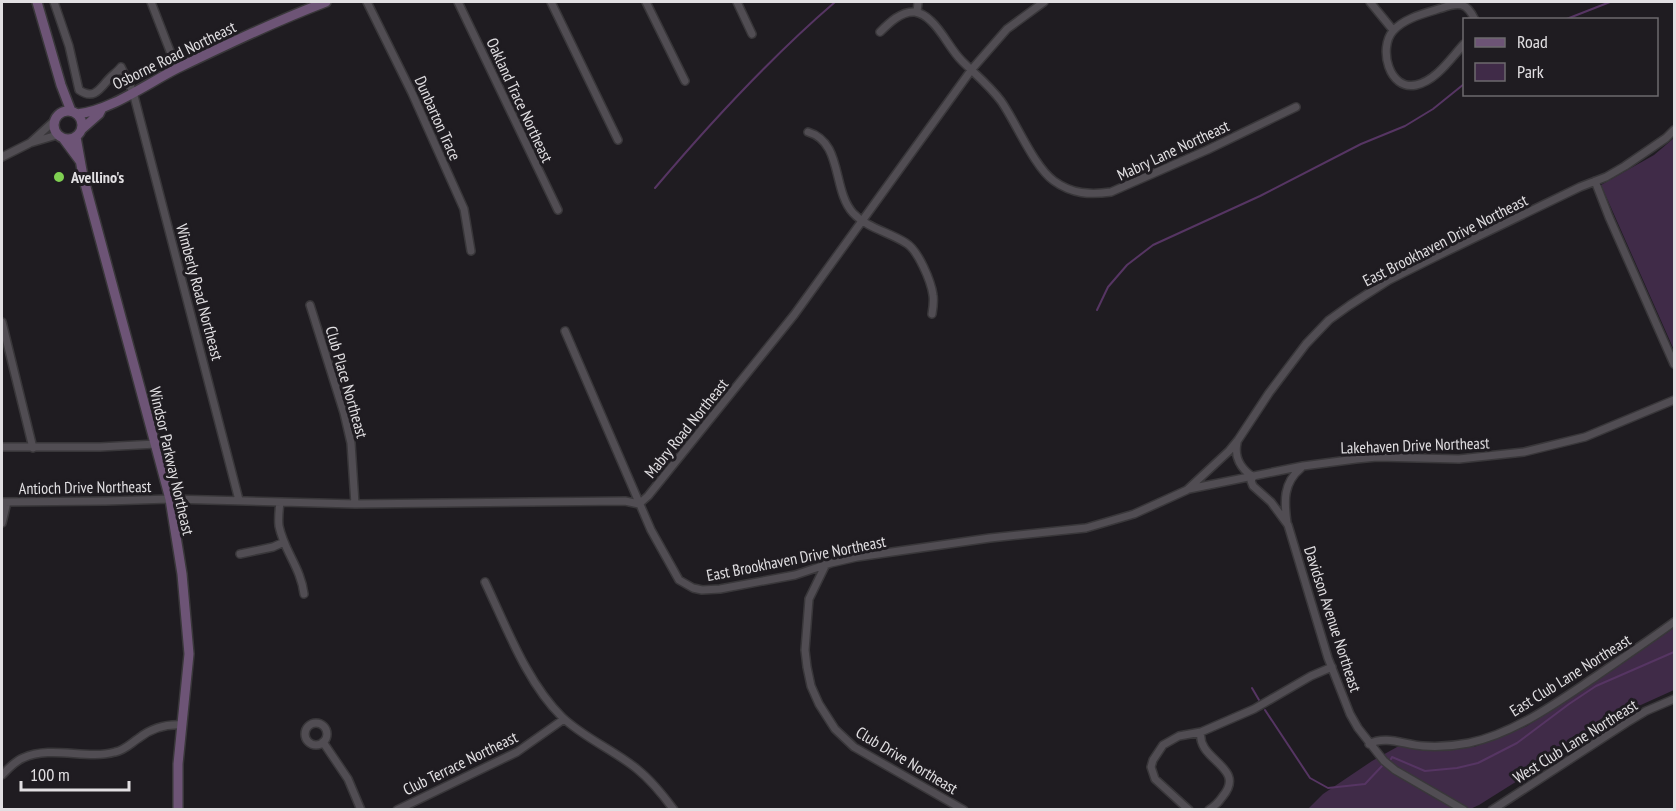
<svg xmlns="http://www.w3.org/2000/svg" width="1676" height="811" viewBox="0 0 1676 811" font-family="'PT Sans Narrow',sans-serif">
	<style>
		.green { fill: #402b48 }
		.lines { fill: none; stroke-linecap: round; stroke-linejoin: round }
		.stream { stroke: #563563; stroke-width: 2 }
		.street-casing { stroke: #39373a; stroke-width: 10 }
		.secondary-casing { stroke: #39373a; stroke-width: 12 }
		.street { stroke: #514d53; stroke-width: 7 }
		.secondary { stroke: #6d5476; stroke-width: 9 }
		.poi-dot { fill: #7fd052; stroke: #1f1c21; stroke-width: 2 }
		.labels { text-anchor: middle; stroke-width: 6; stroke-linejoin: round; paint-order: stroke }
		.street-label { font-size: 16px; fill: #e1dfe2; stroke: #1f1c21 }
		.poi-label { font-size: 16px; font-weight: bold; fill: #e1dfe2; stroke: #1f1c21; text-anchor: start }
	</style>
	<rect width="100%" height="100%" fill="#1f1c21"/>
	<!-- green -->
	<path class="green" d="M1674,138V350L1601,185L1654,155Z
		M1674,628V690L1632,709L1479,805L1468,810H1307L1323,794L1372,761L1397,747H1474L1527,726Z"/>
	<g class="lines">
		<!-- stream -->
		<path class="stream" d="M1564,20L1610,2
			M655,188C711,122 770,58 835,2
			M1097,310L1108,287L1127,265L1153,245L1260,196L1361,144L1405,126L1433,109L1464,84
			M1252,688L1259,700
			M1265,710L1310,778L1328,788L1365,784L1382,766
			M1391,759L1392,757L1425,771L1457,768L1478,763L1517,743L1569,704L1596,686L1674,652"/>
		<!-- street casing -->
		<g class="street-casing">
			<path id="street" d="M54,2L69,46L79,90C92,99 98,92 107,81C111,76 117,72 121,67L133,92L239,500
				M151,2L177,69
				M367,2L412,93L464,209L471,251
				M458,2L558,210
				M551,2L618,140
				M646,2L685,81
				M737,2L752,34
				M1370,2L1393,30
				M917,12L918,3
				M880,32C889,23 901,11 915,12C921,13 927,17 931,21C943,32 950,49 962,61C975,74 990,86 1001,101C1016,122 1034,167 1054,181C1072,194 1090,195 1111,192L1207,150L1296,107
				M1464,44C1451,58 1436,81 1416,85C1389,91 1378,48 1393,31C1404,18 1426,13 1442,8C1459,2 1467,2 1475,20
				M808,132C843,142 832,190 853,213C867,228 889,232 906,243C918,250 931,281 933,295C934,301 933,308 932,314
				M30,143L54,121
				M2,157L30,143L57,135
				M1595,181L1609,217L1674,364
				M310,305L344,413L351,443L355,504
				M2,322L33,448
				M565,331L651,530L679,580L693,588L702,590L720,589L795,575L831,563L857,557L990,538L1086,528L1134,514L1187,490L1229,451L1238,440L1269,393L1306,344L1329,320L1350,305L1389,280L1431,259L1580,187L1606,177L1625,166L1666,138L1674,130
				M1237,443C1234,457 1241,469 1253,477
				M2,447H100L156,444
				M1253,477L1251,481L1253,486L1271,502L1288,525L1328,658L1350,714L1358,728L1384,761L1395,770L1464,810
				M1189,489L1303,466L1356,459L1377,457L1459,459L1524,452L1585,437L1674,400
				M2,502L106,501L170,499L355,504L625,501L639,504
				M280,502C279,510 278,518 279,526C284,551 301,568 304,594
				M639,504L648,496L794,315L972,69L1007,29L1044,2
				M2,523L7,502
				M1287,523C1284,501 1283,483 1301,468
				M240,554L273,547L284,542
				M826,564L809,599L805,650L807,667L811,686L819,704L835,729L854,747L964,810
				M485,582C506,626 527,683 562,717C584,738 614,750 637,769C652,781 663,795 674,810
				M305 734a11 11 0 1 1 22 0a11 11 0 1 1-22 0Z
				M1201,732C1196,760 1247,767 1223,796C1219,802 1215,806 1209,810
				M323,742L348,779L361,810
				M1369,744C1386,735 1405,745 1423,746C1438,747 1454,746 1469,743C1515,733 1556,703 1595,677C1621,659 1648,641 1674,622
				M2,775C8,769 15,761 23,758C52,745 86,760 115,752C125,750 131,743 139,738C152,728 165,724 182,725
				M397,810L517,752L564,719
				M1189,810L1155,779L1151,767L1153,760L1163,745L1179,736L1201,732L1254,709L1311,676L1332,667
				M1492,810L1626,723L1646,711L1674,699"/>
		</g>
		<!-- secondary casing -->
		<g class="secondary-casing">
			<path id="secondary" d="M37,2L61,85L71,111
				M54 125a14 14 0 1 1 28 0a14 14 0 1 1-28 0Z
				M77,114C110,111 148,83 178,68C226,45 276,21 326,2
				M82,129L99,114L102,108
				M76,137L83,176L170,499L182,574L189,654L178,764V810
				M63,138L80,161"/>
		</g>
		<!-- street -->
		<use href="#street" class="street"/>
		<!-- secondary -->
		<use href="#secondary" class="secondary"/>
	</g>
	<!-- markers -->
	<circle class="poi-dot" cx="59" cy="177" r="6"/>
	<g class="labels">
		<!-- street labels -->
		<g class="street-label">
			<text transform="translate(174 55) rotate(-26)" y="6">Osborne Road Northeast</text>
			<text transform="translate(520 100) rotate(65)" y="6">Oakland Trace Northeast</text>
			<text transform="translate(438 118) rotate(66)" y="6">Dunbarton Trace</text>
			<text transform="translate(1173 150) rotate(-25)" y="6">Mabry Lane Northeast</text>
			<text transform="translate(1445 240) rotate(-27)" y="6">East Brookhaven Drive Northeast</text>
			<text transform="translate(200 292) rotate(75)" y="6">Wimberly Road Northeast</text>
			<text transform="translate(347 382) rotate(74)" y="6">Club Place Northeast</text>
			<text transform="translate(686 428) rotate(-51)" y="6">Mabry Road Northeast</text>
			<text transform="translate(1415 445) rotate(-2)" y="6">Lakehaven Drive Northeast</text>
			<text transform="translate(172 461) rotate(77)" y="6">Windsor Parkway Northeast</text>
			<text transform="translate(85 487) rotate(-1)" y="6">Antioch Drive Northeast</text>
			<text transform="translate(796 558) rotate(-11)" y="6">East Brookhaven Drive Northeast</text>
			<text transform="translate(1333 619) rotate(72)" y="6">Davidson Avenue Northeast</text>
			<text transform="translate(1570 675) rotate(-32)" y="6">East Club Lane Northeast</text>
			<text transform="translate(1575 741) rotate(-32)" y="6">West Club Lane Northeast</text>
			<text transform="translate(907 760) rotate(31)" y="6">Club Drive Northeast</text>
			<text transform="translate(460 763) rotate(-26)" y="6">Club Terrace Northeast</text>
		</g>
		<!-- poi labels -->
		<g class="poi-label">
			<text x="71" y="183">Avellino's</text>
		</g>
	</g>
	<!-- border -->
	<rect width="1676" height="811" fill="none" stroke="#e1dfe2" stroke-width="6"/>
	<!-- legend -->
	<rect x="1463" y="18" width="195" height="78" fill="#1f1c21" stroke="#6d6a6e" stroke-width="1.5"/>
	<rect x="1475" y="38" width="30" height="9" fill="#6d5476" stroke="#6d6a6e" stroke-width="1.5"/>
	<text x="1517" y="48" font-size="18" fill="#e1dfe2">Road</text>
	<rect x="1475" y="63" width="30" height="18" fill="#402b48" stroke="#6d6a6e" stroke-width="1.5"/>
	<text x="1517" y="78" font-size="18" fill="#e1dfe2">Park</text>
	<!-- scale -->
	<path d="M21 781v9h108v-9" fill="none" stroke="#e1dfe2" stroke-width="3"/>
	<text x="30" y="781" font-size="18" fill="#e1dfe2" stroke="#1f1c21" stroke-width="4.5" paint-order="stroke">100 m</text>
</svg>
